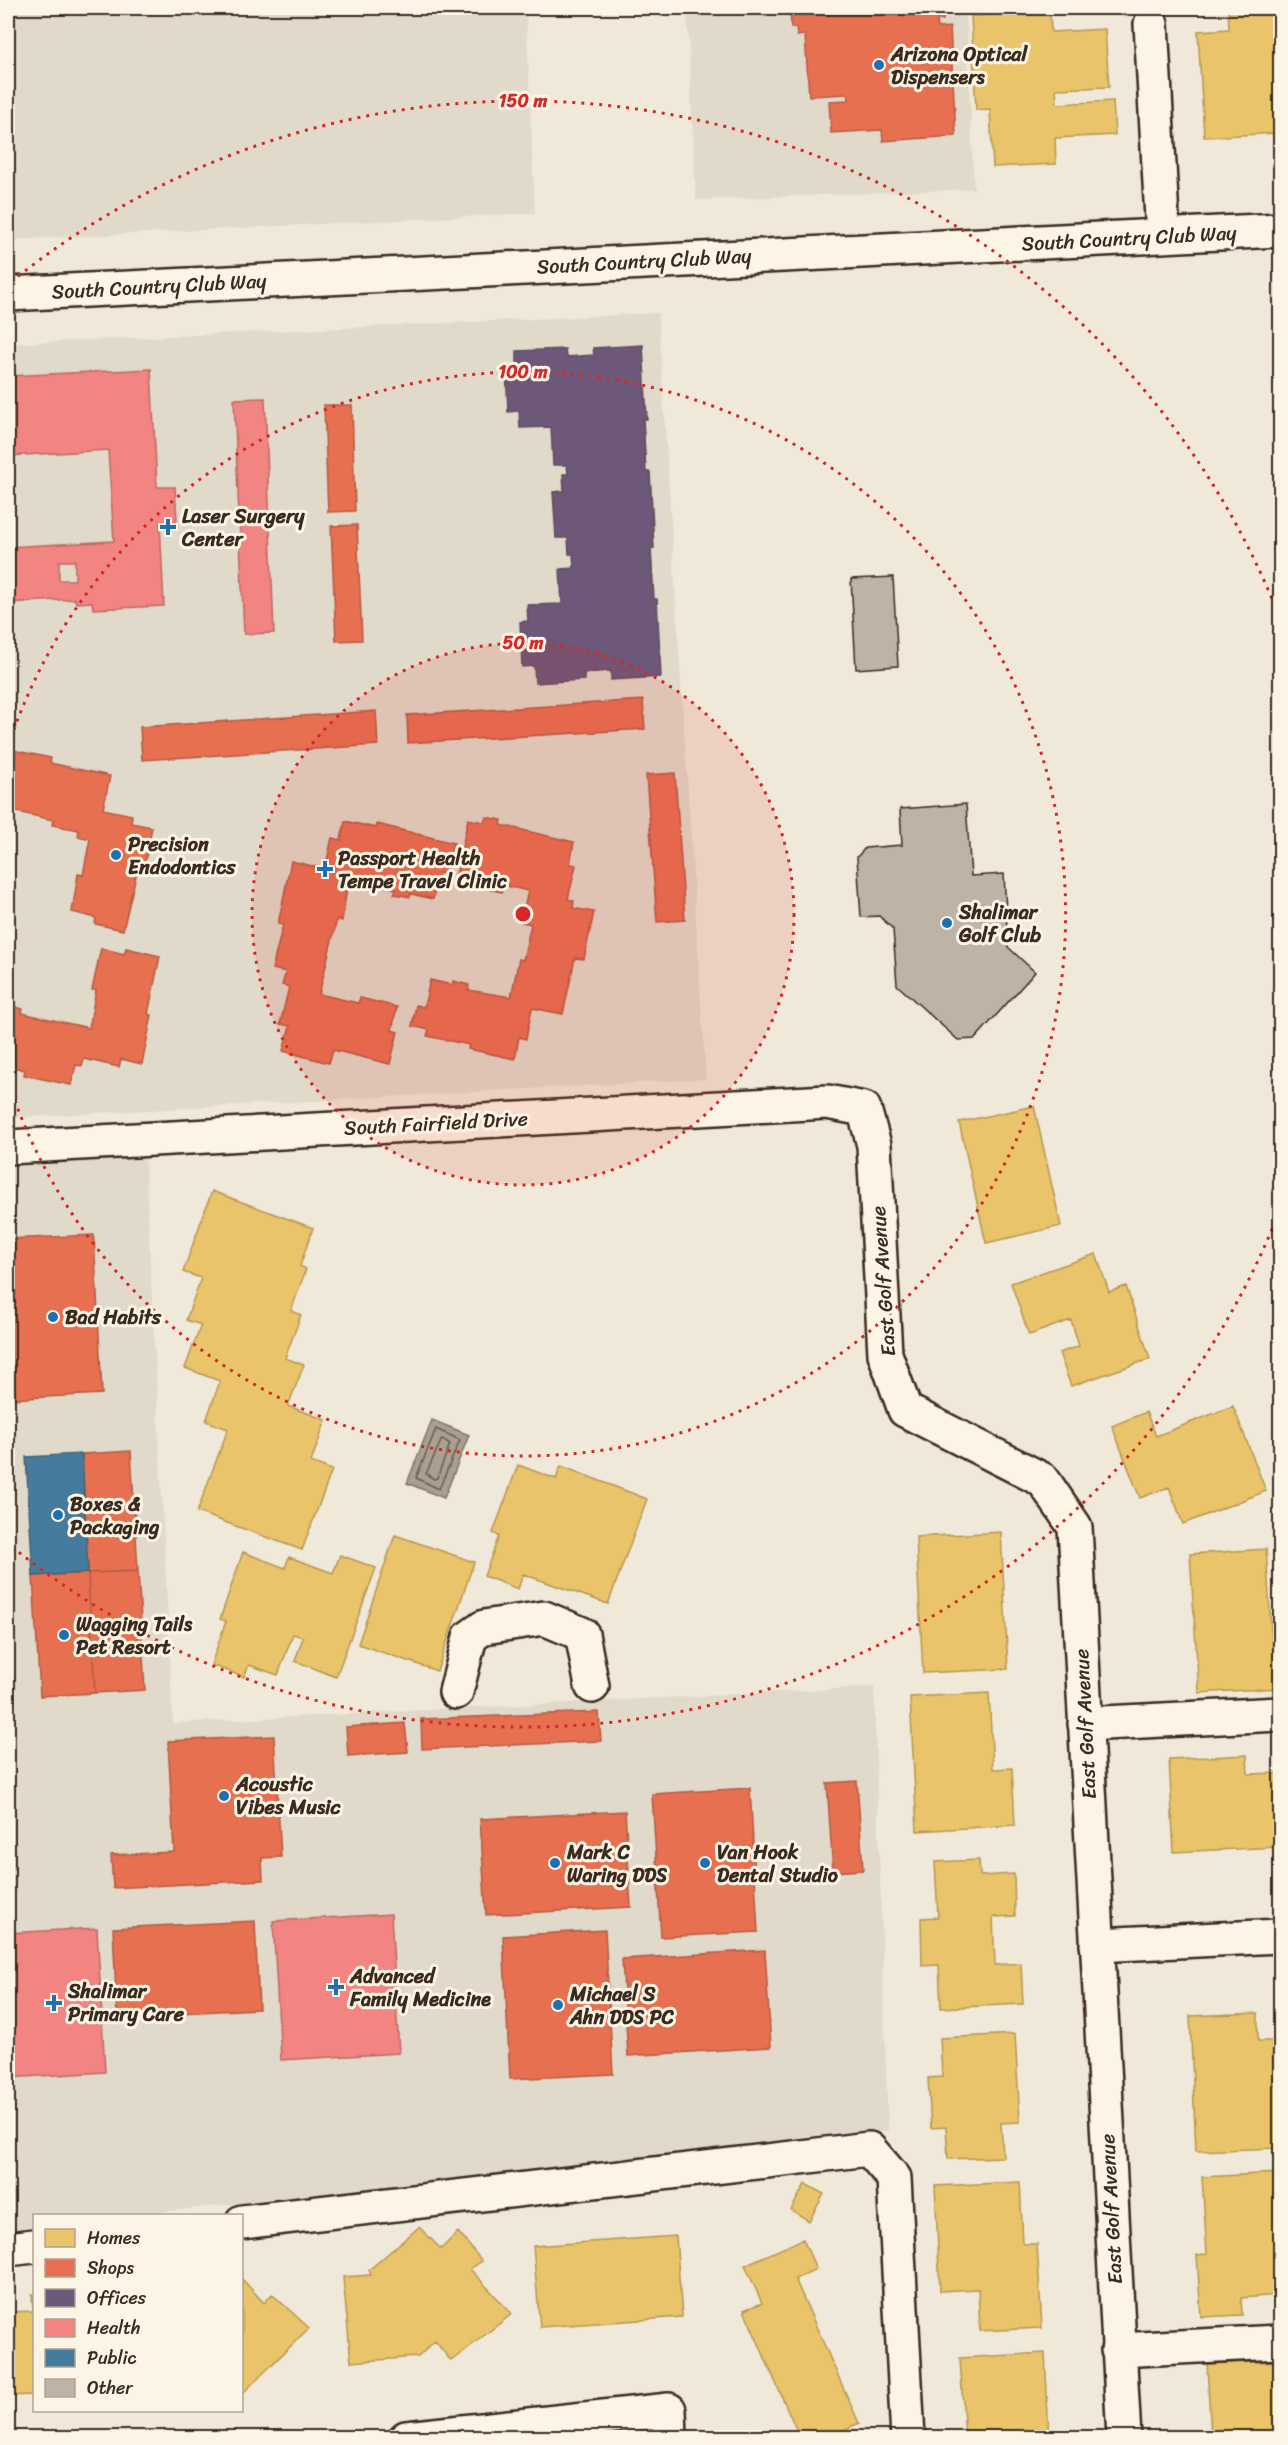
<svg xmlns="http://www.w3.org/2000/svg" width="1288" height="2445" viewBox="0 0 1288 2445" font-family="Sriracha,sans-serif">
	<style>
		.built { fill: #e1d9c9 }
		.water { fill: #aaa091; stroke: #7e7163; stroke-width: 1.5 }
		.homes { fill: #e9c46a; stroke: #b59653; stroke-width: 1.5 }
		.shops { fill: #e76f51; stroke: #b35a42; stroke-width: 1.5 }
		.offices { fill: #6d597a; stroke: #5e4b5e; stroke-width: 1.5 }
		.health { fill: #f28482; stroke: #bb6964; stroke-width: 1.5; fill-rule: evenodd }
		.public { fill: #457b9d; stroke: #426377; stroke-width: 1.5 }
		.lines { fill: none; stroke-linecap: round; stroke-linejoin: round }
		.shore { stroke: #67594c; stroke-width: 1.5 }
		.building { fill: #beb3a4; stroke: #3b2a1e; stroke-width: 1.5 }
		.minor-casing { stroke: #3b2a1e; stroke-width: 38 }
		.minor { stroke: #fcf5e5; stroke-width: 33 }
		.ring { fill: none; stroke: #d62828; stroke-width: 3; stroke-dasharray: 3 6 }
		.poi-dot { fill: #1f6fb2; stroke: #fcf5e5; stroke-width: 2 }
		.labels { text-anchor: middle; stroke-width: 6; stroke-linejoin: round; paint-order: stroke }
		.poi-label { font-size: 20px; font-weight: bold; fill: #3b2a1e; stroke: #fcf5e5; text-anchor: start }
		.street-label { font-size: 20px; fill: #3b2a1e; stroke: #fcf5e5 }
		.centre { fill: #d62828; stroke: #fcf5e5; stroke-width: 3 }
		.ring-label { font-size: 18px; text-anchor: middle; font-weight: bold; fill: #d62828; stroke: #fcf5e5; stroke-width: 6; stroke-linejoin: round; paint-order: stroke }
	</style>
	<rect width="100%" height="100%" fill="#f0e9d9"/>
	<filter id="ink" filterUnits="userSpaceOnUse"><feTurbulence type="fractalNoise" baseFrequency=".0167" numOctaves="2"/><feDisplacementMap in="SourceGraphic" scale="12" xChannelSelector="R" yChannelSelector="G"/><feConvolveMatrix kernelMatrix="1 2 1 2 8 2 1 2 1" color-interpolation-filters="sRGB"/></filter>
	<g filter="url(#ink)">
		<!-- built -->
		<path class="built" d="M8,8H526L535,213L8,240Z
			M687,8H966L974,189L696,200Z
			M658,313L706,1079L8,1118V344Z
			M145,1155L173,1723L874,1687L888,2131L134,2215L34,2216V2227L8,2230V1164Z"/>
		<!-- water -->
		<path class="water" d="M432,1420L469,1435L444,1498L407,1483Z"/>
		<!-- homes -->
		<path class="homes" d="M1228,8H1280V133L1204,137L1198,31L1229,29Z
			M1050,11L1051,32L1105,29L1109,87L1056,89L1057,104L1113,101L1115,135L1055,138L1056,164L993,167L990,109L976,110L971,16Z
			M1034,1106L1061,1226L986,1243L959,1122Z
			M212,1191L313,1228L300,1266L306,1269L291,1311L301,1315L285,1358L304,1365L288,1406L326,1420L311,1462L332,1470L302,1550L197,1512L228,1429L206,1421L220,1381L185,1368L201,1325L186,1320L201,1278L183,1272Z
			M1096,1254L1109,1292L1126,1286L1150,1359L1071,1386L1059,1353L1079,1346L1071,1320L1029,1335L1011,1283Z
			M1233,1406L1266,1491L1183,1524L1169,1487L1140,1498L1112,1426L1146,1412L1156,1436Z
			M518,1465L556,1479L561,1466L647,1499L608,1604L523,1574L518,1589L484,1576L499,1536L493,1533Z
			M1001,1532L1008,1669L923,1673L916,1537Z
			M395,1535L474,1562L437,1671L358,1644Z
			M1266,1549L1272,1642H1280V1688L1199,1693L1190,1554Z
			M243,1552L285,1568L289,1557L333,1573L340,1555L376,1568L336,1677L295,1661L303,1637L293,1634L278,1675L249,1665L244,1677L211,1665L226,1621L220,1619Z
			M989,1693L993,1769L1012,1768L1015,1825L917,1831L910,1697Z
			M1247,1755L1248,1774L1280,1773V1847L1174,1852L1169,1759Z
			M979,1860L980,1876L1014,1874L1015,1916L993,1917L995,1965L1021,1963L1023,2004L941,2008L939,1965L922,1966L921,1918L938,1917L935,1862Z
			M1258,2013V2041H1272L1274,2085H1280V2148L1196,2151L1190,2016Z
			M1015,2034L1020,2122L1001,2123L1003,2157L948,2159L946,2127L931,2128L928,2078L942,2077L940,2038Z
			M1280,2173V2295L1241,2298L1242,2315L1201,2317L1197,2255L1207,2254L1202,2177Z
			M1020,2182L1023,2244H1037L1042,2328L980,2331L978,2289L940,2291L935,2186Z
			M805,2184L824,2194L809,2221L791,2210Z
			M419,2227L441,2249L458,2232L482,2261L470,2269L512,2314L451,2361L435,2341L418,2357L351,2362L343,2277L371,2275L369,2270Z
			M676,2236L682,2317L540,2327L533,2246Z
			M803,2239L816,2269L795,2279L859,2423L825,2438H800L744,2310L762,2303L745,2265Z
			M242,2279L264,2303L272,2294L309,2328L242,2394Z
			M32,2294H34V2395L8,2396V2312L33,2311Z
			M1045,2353L1049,2438H965L960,2358Z
			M1278,2361L1280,2438H1211L1207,2364Z"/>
		<!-- shops -->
		<path class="shops" d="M790,8H943V20H937L938,28L950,27L956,136L883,141L882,130L831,133L829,101L849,100L848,94L809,96L805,35L797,36L796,28H791Z
			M324,405H352L355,511L328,512Z
			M357,525L362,640L336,641L331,526Z
			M643,700L645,729L408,743L407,715Z
			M376,711L378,745L142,760L140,727Z
			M8,749L51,758L50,763L110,776L103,809L132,815L131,823L152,827L143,872L137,871L123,930L95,924L96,918L72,912L78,874L83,875L90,839L78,836L79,830L52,825L53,820L8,810Z
			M675,773L685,920L657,922L646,775Z
			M486,817L502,820L501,825L574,842L570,864L576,865L568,899L574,901L573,908L594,912L584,959L575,958L563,1014L532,1008L526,1039L519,1037L515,1059L468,1049L469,1045L427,1036L429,1030L412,1026L416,1005L424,1007L430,980L452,985L453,981L469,985L468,990L511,997L519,959L523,960L531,924L521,922L528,891L503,885L502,892L478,887L480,881L456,875L468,819L484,822Z
			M345,821L376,828L377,824L454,843L446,874L439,873L433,899L411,894L410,897L394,894L396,889L356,879L355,884L348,881L342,921L337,919L319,994L358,1003L360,998L397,1007L392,1030L398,1032L390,1064L333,1050L329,1063L283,1051L290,1026L280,1024L289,987L282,985L286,972L272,969L283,925L278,924L291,861L325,869L332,838L341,840Z
			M101,948L124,954L126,948L160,956L148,1014L152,1015L142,1064L121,1059L119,1067L84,1059L82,1066L76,1065L71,1085L24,1075L25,1070L8,1066V1005L23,1009L22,1013L89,1028L96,990H92Z
			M94,1235L102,1394L8,1399V1239Z
			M131,1451L138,1571L88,1573L82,1454Z
			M138,1571L145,1690L95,1693L88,1573Z
			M88,1573L95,1693L40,1696L33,1576Z
			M599,1712L601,1741L422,1749L421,1719Z
			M405,1723L408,1752L348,1756L346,1727Z
			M274,1736L281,1857L262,1858L263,1880L113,1888L111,1855L174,1852L168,1741Z
			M857,1781L863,1870L833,1872L827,1783Z
			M750,1788L758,1932L661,1937L652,1794Z
			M625,1811L631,1907L486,1915L480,1819Z
			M255,1921L259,2009L117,2016L113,1928Z
			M605,1930L613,2074L510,2079L503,1936Z
			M765,1950L771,2047L628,2056L622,1959Z"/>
		<!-- offices -->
		<path class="offices" d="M643,345L647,419H643L646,472H650L654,548L651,549L654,599H657L661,677L611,680V671L584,673V680L535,683L534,666L522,667L520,622L528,621L527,605L562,604L560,569L574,568L573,554H569L568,538H556L553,492L564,491L563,474H568L567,465H553L551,427L520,428L519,411L508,412L506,368H517V351L565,349L566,357L594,355L593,348Z"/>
		<!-- health -->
		<path class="health" d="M55,8H95L55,10Z
			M151,369L157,487H175L177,521L160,522L164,606L93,609L92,602L76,603L75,599L8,603V547L114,541L108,450L8,456V376ZM59,561H75V580H59Z
			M265,398L274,633L244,634L234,399Z
			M391,1914L399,2053L281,2060L273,1921Z
			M97,1928L105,2072L8,2078V1933Z"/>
		<!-- public -->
		<path class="public" d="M82,1454L88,1573L33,1576L26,1457Z"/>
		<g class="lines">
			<!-- shore -->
			<path class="shore" d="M436,1429L460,1440L439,1489L416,1478Z
				M442,1439L450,1444L437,1478L434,1479L426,1474Z"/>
		</g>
		<!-- building -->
		<path class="building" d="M893,577L898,666L856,669L851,579Z
			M966,804L971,876L1004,874L1008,947L1035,972L975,1039L958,1040L897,985L893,929L879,916L861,917L857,857L865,848L902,845L900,809Z"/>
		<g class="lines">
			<!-- minor casing -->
			<g class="minor-casing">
				<path id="minor" d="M1151,24L1163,236
					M8,294L1280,230
					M8,1147L827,1102L864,1109L874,1145L885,1354L905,1410L1043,1480L1075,1527L1124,2438
					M456,1692L470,1637L484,1627L544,1618L582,1634L592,1686
					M1085,1724L1280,1714
					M1097,1945L1280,1936
					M242,2222L869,2149L894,2178L908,2438
					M8,2249L34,2246
					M1118,2350L1280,2342
					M406,2438L669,2410L670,2438"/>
			</g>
			<!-- minor -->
			<use href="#minor" class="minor"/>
		</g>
	</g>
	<!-- distance rings -->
	<circle cx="523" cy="914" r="271" fill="#d62828" fill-opacity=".12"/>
	<g class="ring">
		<circle cx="523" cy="914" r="271"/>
		<path d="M8 747A542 542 0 1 1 8 1081"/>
		<path d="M1279 1212A813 813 0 0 1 11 1546M11 282A813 813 0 0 1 1279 616"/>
	</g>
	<!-- markers -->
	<g class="poi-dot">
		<circle cx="879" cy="65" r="6"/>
		<path d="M165 518h6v6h6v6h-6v6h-6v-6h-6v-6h6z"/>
		<circle cx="116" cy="855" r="6"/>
		<path d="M322 860h6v6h6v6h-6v6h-6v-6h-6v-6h6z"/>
		<circle cx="947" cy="923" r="6"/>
		<circle cx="53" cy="1317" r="6"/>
		<circle cx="58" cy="1515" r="6"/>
		<circle cx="64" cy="1635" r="6"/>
		<circle cx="224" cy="1796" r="6"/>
		<circle cx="555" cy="1863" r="6"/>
		<circle cx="705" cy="1863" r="6"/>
		<path d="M333 1978h6v6h6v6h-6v6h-6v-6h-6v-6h6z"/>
		<path d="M51 1994h6v6h6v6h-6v6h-6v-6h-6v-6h6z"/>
		<circle cx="558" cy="2005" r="6"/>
	</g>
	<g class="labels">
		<!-- poi labels -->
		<g class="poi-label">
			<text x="891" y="61">Arizona Optical<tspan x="891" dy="23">Dispensers</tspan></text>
			<text x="182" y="523">Laser Surgery<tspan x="182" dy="23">Center</tspan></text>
			<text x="128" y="851">Precision<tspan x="128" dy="23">Endodontics</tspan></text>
			<text x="338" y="865">Passport Health<tspan x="338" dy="23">Tempe Travel Clinic</tspan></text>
			<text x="959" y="919">Shalimar<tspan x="959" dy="23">Golf Club</tspan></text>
			<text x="65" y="1324">Bad Habits</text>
			<text x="70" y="1511">Boxes &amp;<tspan x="70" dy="23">Packaging</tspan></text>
			<text x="76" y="1631">Wagging Tails<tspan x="76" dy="23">Pet Resort</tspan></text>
			<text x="236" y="1791">Acoustic<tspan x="236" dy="23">Vibes Music</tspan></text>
			<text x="567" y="1859">Mark C<tspan x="567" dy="23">Waring DDS</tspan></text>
			<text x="717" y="1859">Van Hook<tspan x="717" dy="23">Dental Studio</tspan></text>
			<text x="350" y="1983">Advanced<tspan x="350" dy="23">Family Medicine</tspan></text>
			<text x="68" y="1998">Shalimar<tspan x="68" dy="23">Primary Care</tspan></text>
			<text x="570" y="2001">Michael S<tspan x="570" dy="23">Ahn DDS PC</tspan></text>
		</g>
		<!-- street labels -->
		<g class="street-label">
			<text transform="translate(1129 238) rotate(-3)" y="7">South Country Club Way</text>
			<text transform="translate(644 261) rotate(-3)" y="7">South Country Club Way</text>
			<text transform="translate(159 286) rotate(-3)" y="7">South Country Club Way</text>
			<text transform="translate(436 1123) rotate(-3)" y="7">South Fairfield Drive</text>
			<text transform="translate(883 1281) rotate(-94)" y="7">East Golf Avenue</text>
			<text transform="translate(1085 1724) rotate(-93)" y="7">East Golf Avenue</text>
			<text transform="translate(1111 2209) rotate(-93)" y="7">East Golf Avenue</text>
		</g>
	</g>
	<circle cx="523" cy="914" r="9" class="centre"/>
	<g class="ring-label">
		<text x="523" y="107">150 m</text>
		<text x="523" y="378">100 m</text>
		<text x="523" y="649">50 m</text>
	</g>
	<!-- margin -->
	<rect width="1288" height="2445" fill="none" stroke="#fcf5e5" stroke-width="30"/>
	<rect x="15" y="15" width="1258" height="2415" fill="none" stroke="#3b2a1e" stroke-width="2" filter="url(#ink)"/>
	<!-- legend -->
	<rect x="33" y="2214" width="210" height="198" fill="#fcf5e5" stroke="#afa495" stroke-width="1.5"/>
	<rect x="45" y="2229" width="30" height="18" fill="#e9c46a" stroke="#afa495" stroke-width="1.5"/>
	<text x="87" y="2244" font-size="18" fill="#3b2a1e">Homes</text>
	<rect x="45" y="2259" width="30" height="18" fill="#e76f51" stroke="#afa495" stroke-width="1.5"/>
	<text x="87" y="2274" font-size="18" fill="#3b2a1e">Shops</text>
	<rect x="45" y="2289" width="30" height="18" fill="#6d597a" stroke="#afa495" stroke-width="1.5"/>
	<text x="87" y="2304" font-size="18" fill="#3b2a1e">Offices</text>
	<rect x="45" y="2319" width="30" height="18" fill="#f28482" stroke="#afa495" stroke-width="1.5"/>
	<text x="87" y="2334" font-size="18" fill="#3b2a1e">Health</text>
	<rect x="45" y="2349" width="30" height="18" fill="#457b9d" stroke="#afa495" stroke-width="1.5"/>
	<text x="87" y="2364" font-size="18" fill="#3b2a1e">Public</text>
	<rect x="45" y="2379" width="30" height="18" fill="#beb3a4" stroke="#afa495" stroke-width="1.5"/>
	<text x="87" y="2394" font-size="18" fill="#3b2a1e">Other</text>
</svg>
